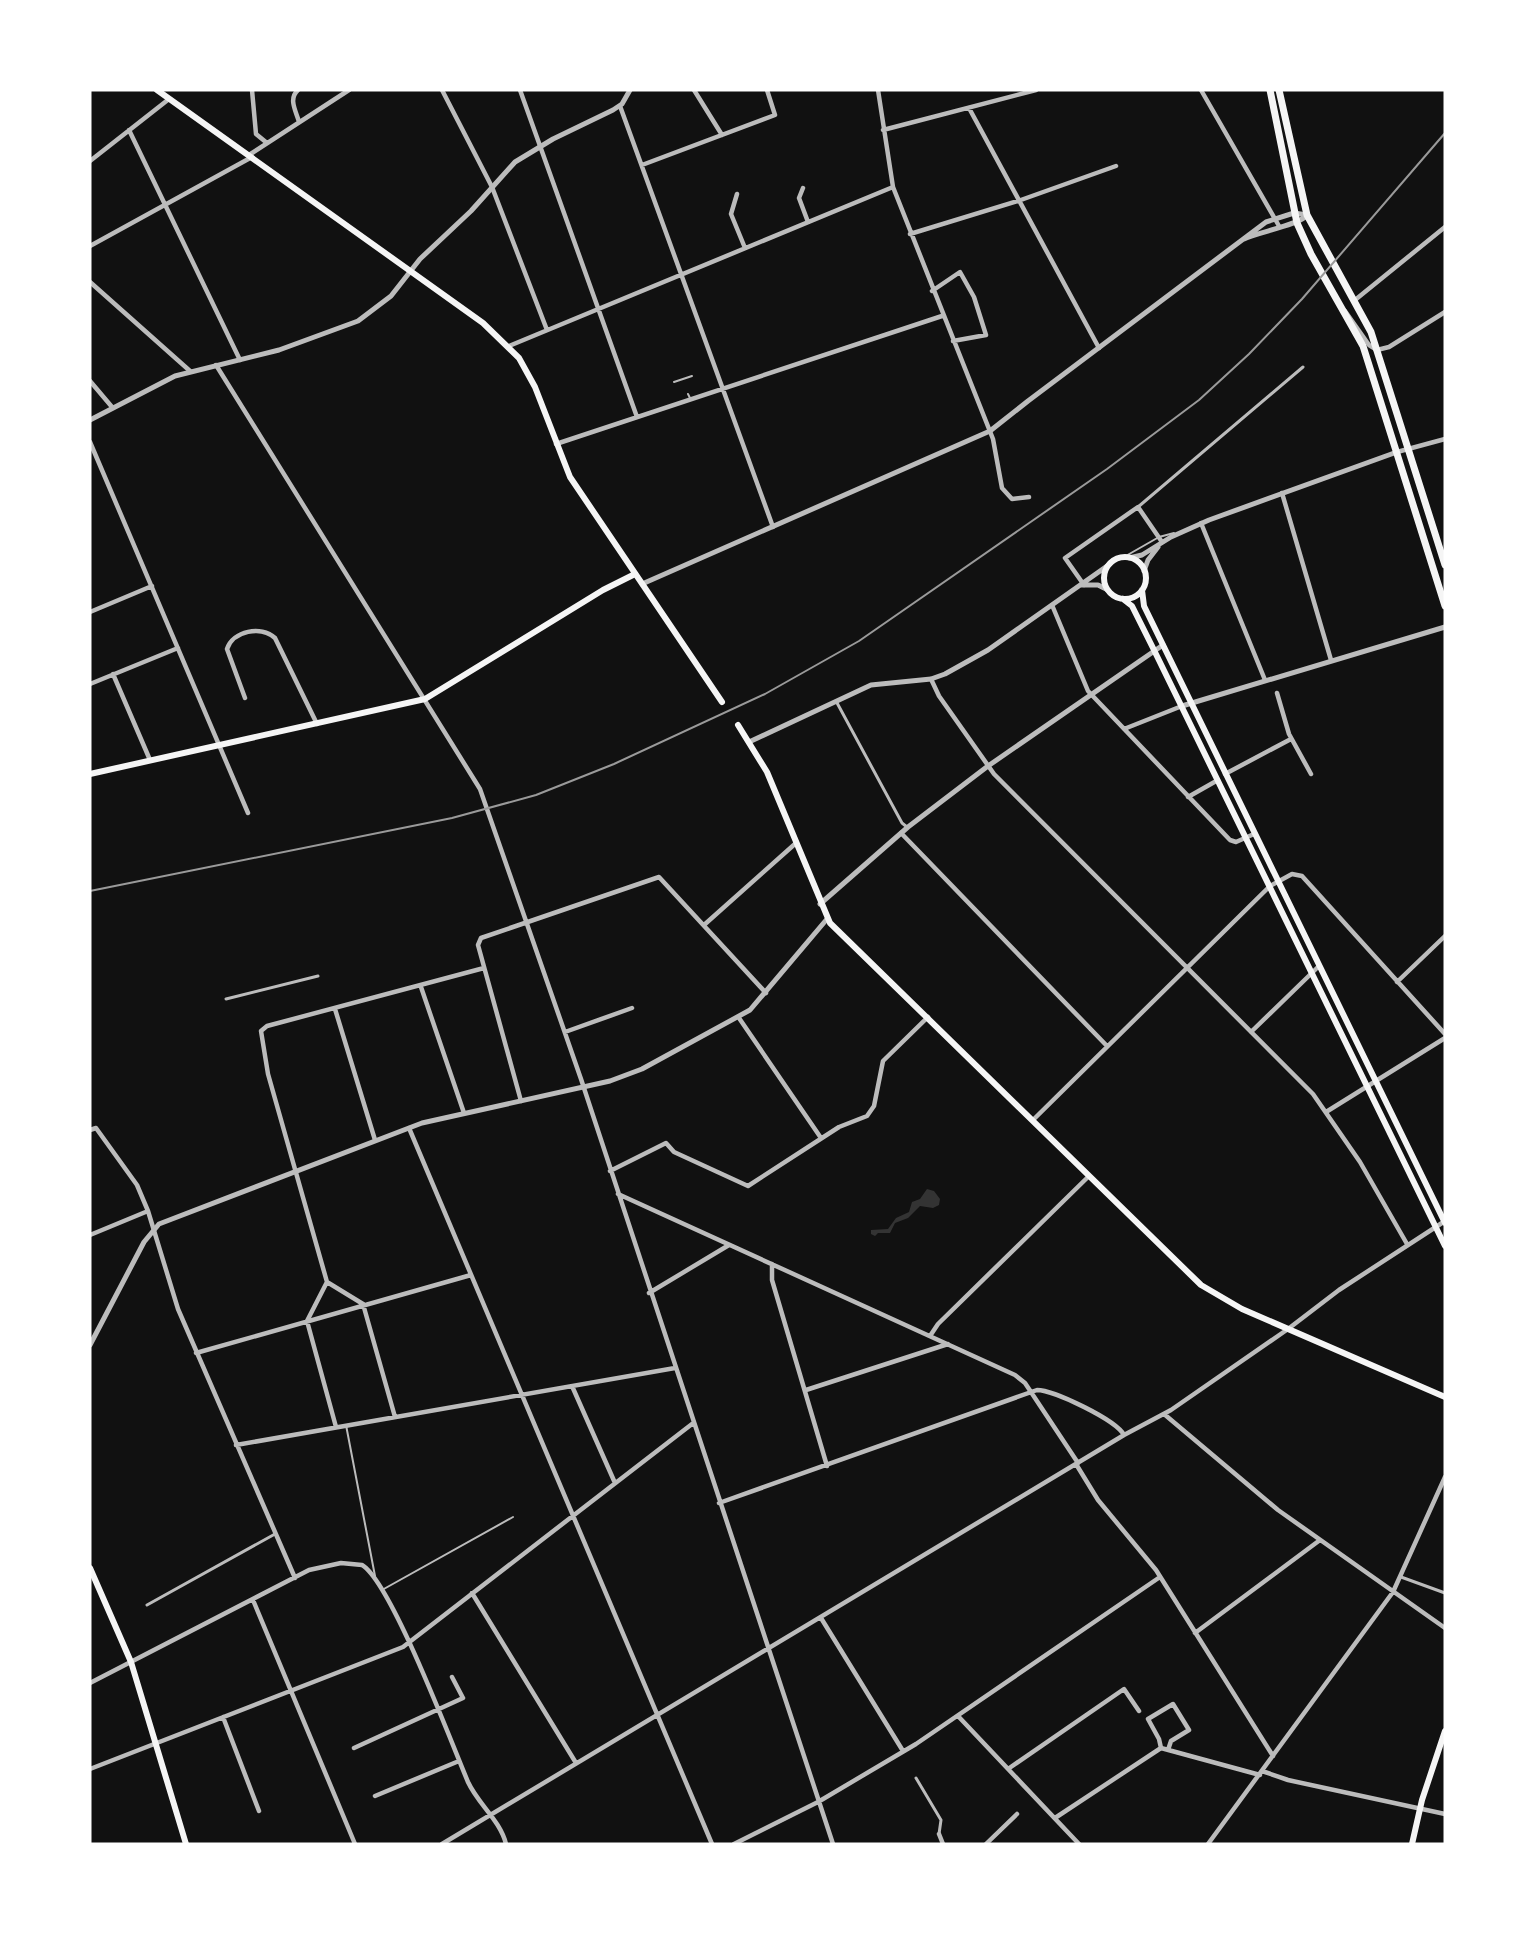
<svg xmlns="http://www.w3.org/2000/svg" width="1535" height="1934" viewBox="0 0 1535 1934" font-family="'Fira Sans',sans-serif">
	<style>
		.water { fill: #333 }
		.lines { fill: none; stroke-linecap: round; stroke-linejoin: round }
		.service { stroke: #bcbcbc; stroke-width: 2 }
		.pedestrian { stroke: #bcbcbc; stroke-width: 3 }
		.minor { stroke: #bcbcbc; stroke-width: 4.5 }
		.tertiary { stroke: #bcbcbc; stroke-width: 5 }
		.secondary { stroke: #f5f5f5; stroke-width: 6 }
		.primary { stroke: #f5f5f5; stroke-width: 7 }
		.rail { stroke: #9a9a9a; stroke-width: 2 }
	</style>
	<rect width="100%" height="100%" fill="#111"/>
	<!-- water -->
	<path class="water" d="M927,1189L934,1191L940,1199L939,1205L933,1208L920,1206L908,1218L895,1223L890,1233H878L875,1236L871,1234V1230L888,1229L896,1218L909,1212L912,1202L920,1199Z"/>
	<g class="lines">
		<!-- service -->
		<path class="service" d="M674,382L692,376
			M688,394L691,400
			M1124,557L1159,537L1174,533
			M346,1425L375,1576
			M382,1590L513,1517"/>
		<!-- pedestrian -->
		<path class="pedestrian" d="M1138,507L1303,367
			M836,701L902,823L907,827
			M226,999L318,976
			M1401,1577L1445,1593
			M147,1605L275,1534
			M916,1778L941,1820L939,1834"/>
		<!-- minor -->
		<path class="minor" d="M252,90L256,134L267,143
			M298,90C288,99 296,111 299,122
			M442,90L492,187L547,330
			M520,90L637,417
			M694,90L722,135
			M878,90L893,187L993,439L1002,488L1012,499L1029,497
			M1201,90L1279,226
			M620,106L773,527
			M969,108L1099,348
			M129,130L240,360
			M883,130L1036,90
			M249,155L349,90
			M90,161L169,99
			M642,165L775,115L767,90
			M803,188L799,198L808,222
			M737,194L731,214L745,248
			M910,234L1018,201L1116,166
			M90,246L252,157
			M90,282L190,371
			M932,291L960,272L974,297L986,335L953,341
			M1355,300L1445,227
			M1345,311L1369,345L1377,350L1389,347L1445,312
			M509,346L893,187
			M216,365L480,789L581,1079L833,1844
			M90,381L112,407
			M90,442L248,813
			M556,444L942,316
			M1397,452L1445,439
			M1282,493L1331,660
			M1201,523L1265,680
			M1084,585L1065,558L1138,507L1162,542
			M1052,605L1088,691L1230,840L1236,842L1254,834
			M90,612L152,586
			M113,674L150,760
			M931,679L939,696L994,774L1313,1094L1360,1162L1407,1244
			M90,684L178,648
			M1277,693L1289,734L1311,774
			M245,698L227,649C233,631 261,625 275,638L317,724
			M1124,729L1182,706
			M1225,774L1291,739
			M1188,797L1218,780
			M901,833L1107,1046
			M704,925L796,843
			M1397,982L1445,936
			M421,987L464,1113
			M335,1009L375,1140
			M739,1018L821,1138
			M565,1032L632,1008
			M1251,1032L1319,966
			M521,1101L478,945L481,938L659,877L766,993
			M1326,1112L1445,1038
			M1033,1120L1270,886L1292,874L1302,876L1445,1034
			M409,1128L712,1844
			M90,1130L96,1128L137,1185L148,1211L178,1309L295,1578
			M610,1171L666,1143L674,1152L748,1186L839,1127L867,1116L874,1106L883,1061L928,1017
			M618,1194L1015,1375L1025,1383L1078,1463
			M90,1235L148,1211
			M772,1264V1280L827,1466
			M327,1282L268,1074L261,1031L267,1026L484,968
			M327,1282L363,1304L395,1417
			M327,1282L307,1321L336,1427
			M649,1293L729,1245
			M930,1336L938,1324L1089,1176
			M196,1353L471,1275
			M572,1386L615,1483
			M806,1390L948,1344
			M1164,1414L1278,1510L1445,1628
			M236,1445L675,1368
			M1076,1464L1098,1500L1156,1570L1273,1756
			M719,1503L1037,1390C1054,1390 1116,1420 1124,1435
			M472,1593L576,1763
			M253,1600L355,1844
			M821,1618L903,1751
			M1195,1633L1320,1540
			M90,1683L309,1570L341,1563L362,1565C391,1582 451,1742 468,1782C478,1804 500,1820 506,1844
			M958,1716L1079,1844
			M223,1717L259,1811
			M354,1748L463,1698L452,1677
			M1161,1748L1159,1739L1148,1719L1173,1704L1189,1730L1171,1741L1168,1750
			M90,1769L403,1647L692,1424
			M1008,1769L1124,1689L1139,1711
			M1262,1771L1288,1780L1445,1814
			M375,1796L459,1761
			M1055,1818L1161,1748L1260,1775
			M939,1834L943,1844
			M442,1844L1124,1435L1171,1410L1288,1329L1339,1290L1445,1221
			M734,1844L818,1802L916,1744L1160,1577
			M986,1844L1017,1814
			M1208,1844L1393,1592L1445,1477"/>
		<!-- tertiary -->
		<path class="tertiary" d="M90,420L175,376L279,350L358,321L391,296L420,259L471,211L515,162L553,139L613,110L622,104L630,90
			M1129,558L1142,555L1171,537L1209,520L1397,452
			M1144,571L1148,560L1158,547
			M642,584L990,431L1028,401L1266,222L1294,213L1307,215C1300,225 1258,232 1244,239
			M1082,585H1098L1108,590
			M1182,706L1445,627
			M749,742L871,685L931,679L945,674L988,650L1110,564
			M820,904L908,827L988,766L1163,645
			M90,1345L144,1242L159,1224L422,1123L610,1081L642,1069L750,1010L827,919"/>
		<!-- secondary -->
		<path class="secondary" d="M157,90L483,323L519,358L535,387L570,477L722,702
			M1104 578a21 21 0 1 1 42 0a21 21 0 1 1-42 0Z
			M1142,590L1144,606L1445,1223
			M1123,599L1132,606L1153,648L1445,1246
			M738,725L767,772L830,923L1201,1285L1242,1309L1445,1397
			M90,774L425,699L603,590L635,574
			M90,1568L131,1662L186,1844
			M1412,1844L1422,1800L1445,1731"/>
		<!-- primary -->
		<path class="primary" d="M1270,90L1297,223L1311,254L1363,346L1445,606
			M1279,90L1307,215L1371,332L1445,565"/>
		<!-- rail -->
		<path class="rail" d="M90,891L452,818L536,795L614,764L765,694L859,641L1107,469L1199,400L1249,354L1302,299L1445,133"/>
	</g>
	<!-- border -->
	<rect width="1535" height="1934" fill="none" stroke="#ffffff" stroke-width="183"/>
</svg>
